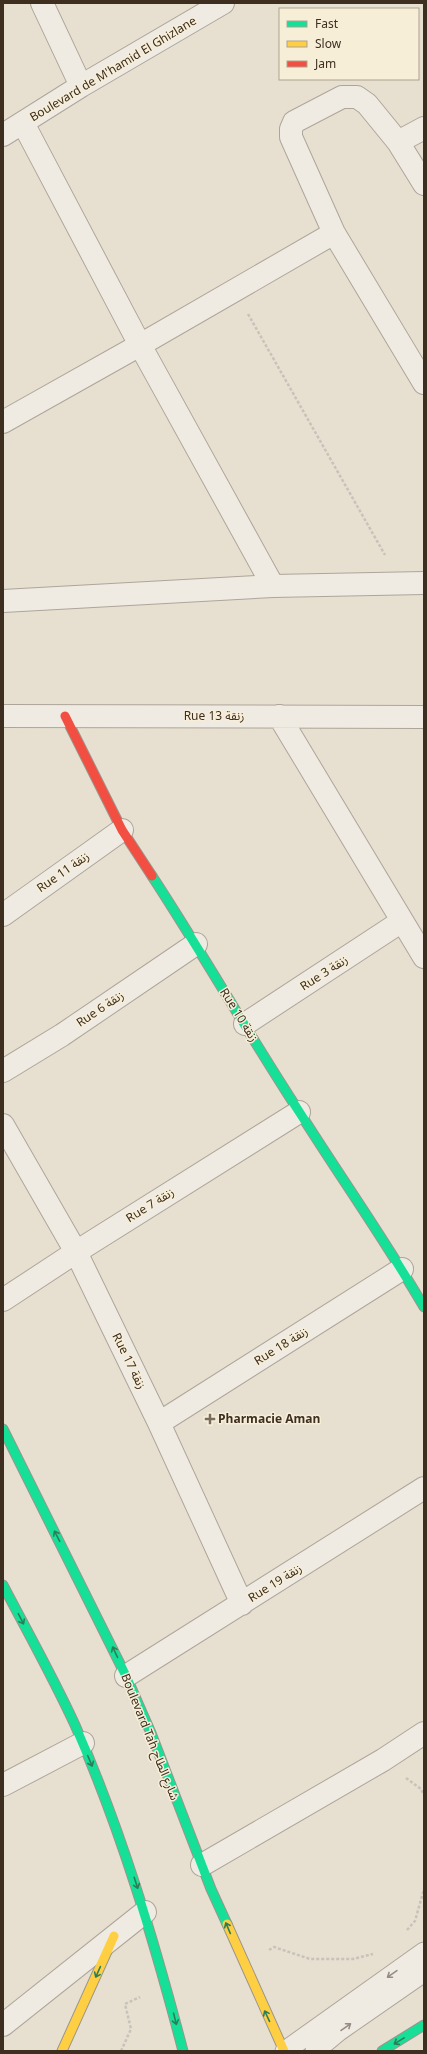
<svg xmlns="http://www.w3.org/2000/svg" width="427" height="2054" viewBox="0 0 427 2054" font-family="Georgia,'Noto Sans Arabic',serif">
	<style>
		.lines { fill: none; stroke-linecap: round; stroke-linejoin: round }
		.lane-casing { stroke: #ada599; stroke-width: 21 }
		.street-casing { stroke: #ada599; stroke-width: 24 }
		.fast-casing { stroke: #9c958a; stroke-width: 11 }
		.slow-casing { stroke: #9c958a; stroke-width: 11 }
		.jam-casing { stroke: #9c958a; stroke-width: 11 }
		.path { stroke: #c8c2b9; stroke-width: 2.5; stroke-dasharray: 3 2; stroke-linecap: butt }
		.lane { stroke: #efebe3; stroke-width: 19 }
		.street { stroke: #efebe3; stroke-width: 22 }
		.fast { stroke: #16e098; stroke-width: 9 }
		.slow { stroke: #ffcf43; stroke-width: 9 }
		.jam { stroke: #f24e42; stroke-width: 9 }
		.oneway { stroke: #2b7e56 }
		.oneway2 { stroke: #968c82 }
		.poi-dot { fill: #786c5e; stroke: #f7eed8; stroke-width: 1.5 }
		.labels { text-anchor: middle; stroke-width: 3; stroke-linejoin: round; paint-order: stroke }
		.street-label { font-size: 12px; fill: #3d2e20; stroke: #f7eed8 }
		.poi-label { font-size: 12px; font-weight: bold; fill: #3d2e20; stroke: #f7eed8; text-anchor: start }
	</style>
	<rect width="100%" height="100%" fill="#e7e0d1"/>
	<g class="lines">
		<!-- lane casing -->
		<g class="lane-casing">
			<path id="lane" d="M285,2051L424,1952
				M315,2051L339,2031L424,1972"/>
		</g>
		<!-- street casing -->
		<g class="street-casing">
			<path id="street" d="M42,3L81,86
				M23,123L140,345L273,586
				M3,135L81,86L223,3
				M398,142L424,128
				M424,184L398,142L367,104L357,97H342L294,122L291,129V137L334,233L424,383
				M3,422L140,345L334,233
				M3,601L273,586L424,583
				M3,716L424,717
				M279,716L424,957
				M3,915L122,830
				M245,1024L402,921
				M3,1071L62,1035L196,944
				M3,1125L76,1252L159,1423L242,1604
				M3,1300L76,1252L299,1112
				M159,1423L402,1269
				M126,1676L424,1488
				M3,1785L83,1743
				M202,1865L383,1760L424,1733
				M3,2025L145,1912"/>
		</g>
		<!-- fast casing -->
		<g class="fast-casing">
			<path id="fast" d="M152,876C203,954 249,1035 300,1113C341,1178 385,1240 424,1307
				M3,1429L126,1676L151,1733L211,1889L227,1924
				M3,1585C27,1631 53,1677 75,1725C121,1830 154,1940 183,2051
				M382,2051L424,2025"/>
		</g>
		<!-- slow casing -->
		<g class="slow-casing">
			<path id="slow" d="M227,1924L284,2051
				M62,2051L114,1936"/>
		</g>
		<!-- jam casing -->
		<g class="jam-casing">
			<path id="jam" d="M65,716L122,830L152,876"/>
		</g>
		<!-- path -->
		<path class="path" d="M248,314L385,555
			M406,1778L421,1789L424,1795
			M407,1930L415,1921L424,1889
			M269,1950L274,1947L310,1959H353L373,1954
			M121,2051L131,2029L125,2004L140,1997"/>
		<!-- lane -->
		<use href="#lane" class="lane"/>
		<!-- street -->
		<use href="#street" class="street"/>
		<!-- fast -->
		<use href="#fast" class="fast"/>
		<!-- slow -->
		<use href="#slow" class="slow"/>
		<!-- jam -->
		<use href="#jam" class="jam"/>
	</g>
	<!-- one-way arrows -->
	<defs><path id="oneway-shaft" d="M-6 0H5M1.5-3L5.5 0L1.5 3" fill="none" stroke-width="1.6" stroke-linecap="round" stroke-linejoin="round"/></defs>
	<g class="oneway">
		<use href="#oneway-shaft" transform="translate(57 1536) rotate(-117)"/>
		<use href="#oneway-shaft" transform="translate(21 1619) rotate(63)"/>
		<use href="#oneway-shaft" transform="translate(115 1652) rotate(-115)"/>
		<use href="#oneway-shaft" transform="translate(90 1761) rotate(67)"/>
		<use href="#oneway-shaft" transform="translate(136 1883) rotate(72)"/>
		<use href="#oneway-shaft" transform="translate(228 1928) rotate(-113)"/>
		<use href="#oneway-shaft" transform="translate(98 1972) rotate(114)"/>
		<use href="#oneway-shaft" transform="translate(267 2016) rotate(-115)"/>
		<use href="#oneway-shaft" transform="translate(175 2019) rotate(76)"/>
		<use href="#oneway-shaft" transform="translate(399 2041) rotate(149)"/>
	</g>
	<g class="oneway2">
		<use href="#oneway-shaft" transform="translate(392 1974) rotate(145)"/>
		<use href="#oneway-shaft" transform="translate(346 2027) rotate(-35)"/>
	</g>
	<!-- markers -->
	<path class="poi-dot" d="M208 1413h4v4h4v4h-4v4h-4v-4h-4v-4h4z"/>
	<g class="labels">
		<!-- street labels -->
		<g class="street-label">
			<text transform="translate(113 69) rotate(-31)" y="4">Boulevard de M'hamid El Ghizlane</text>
			<text x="214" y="720">Rue 13 زنقة</text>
			<text transform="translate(63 872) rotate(-35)" y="4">Rue 11 زنقة</text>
			<text transform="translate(324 973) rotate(-33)" y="4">Rue 3 زنقة</text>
			<text transform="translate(100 1009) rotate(-34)" y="4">Rue 6 زنقة</text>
			<text transform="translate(239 1015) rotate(58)" y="4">Rue 10 زنقة</text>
			<text transform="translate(150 1205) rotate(-32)" y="4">Rue 7 زنقة</text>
			<text transform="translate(281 1346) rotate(-32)" y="4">Rue 18 زنقة</text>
			<text transform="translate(129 1361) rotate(64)" y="4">Rue 17 زنقة</text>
			<text transform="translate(275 1583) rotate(-32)" y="4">Rue 19 زنقة</text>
			<text transform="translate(150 1737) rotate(68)" y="4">Boulevard Tah شارع الطاح</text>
		</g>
		<!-- poi labels -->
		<g class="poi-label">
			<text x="218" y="1423">Pharmacie Aman</text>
		</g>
	</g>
	<!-- border -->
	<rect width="427" height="2054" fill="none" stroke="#3d2e20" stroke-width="8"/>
	<!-- legend -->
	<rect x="279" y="8" width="140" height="72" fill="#f7eed8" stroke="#ada18e"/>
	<rect x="287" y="21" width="20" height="6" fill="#16e098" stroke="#ada18e"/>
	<text x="315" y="28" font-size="12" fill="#3d2e20">Fast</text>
	<rect x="287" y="41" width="20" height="6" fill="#ffcf43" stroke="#ada18e"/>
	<text x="315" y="48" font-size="12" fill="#3d2e20">Slow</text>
	<rect x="287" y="61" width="20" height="6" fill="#f24e42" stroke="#ada18e"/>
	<text x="315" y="68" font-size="12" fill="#3d2e20">Jam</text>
</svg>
